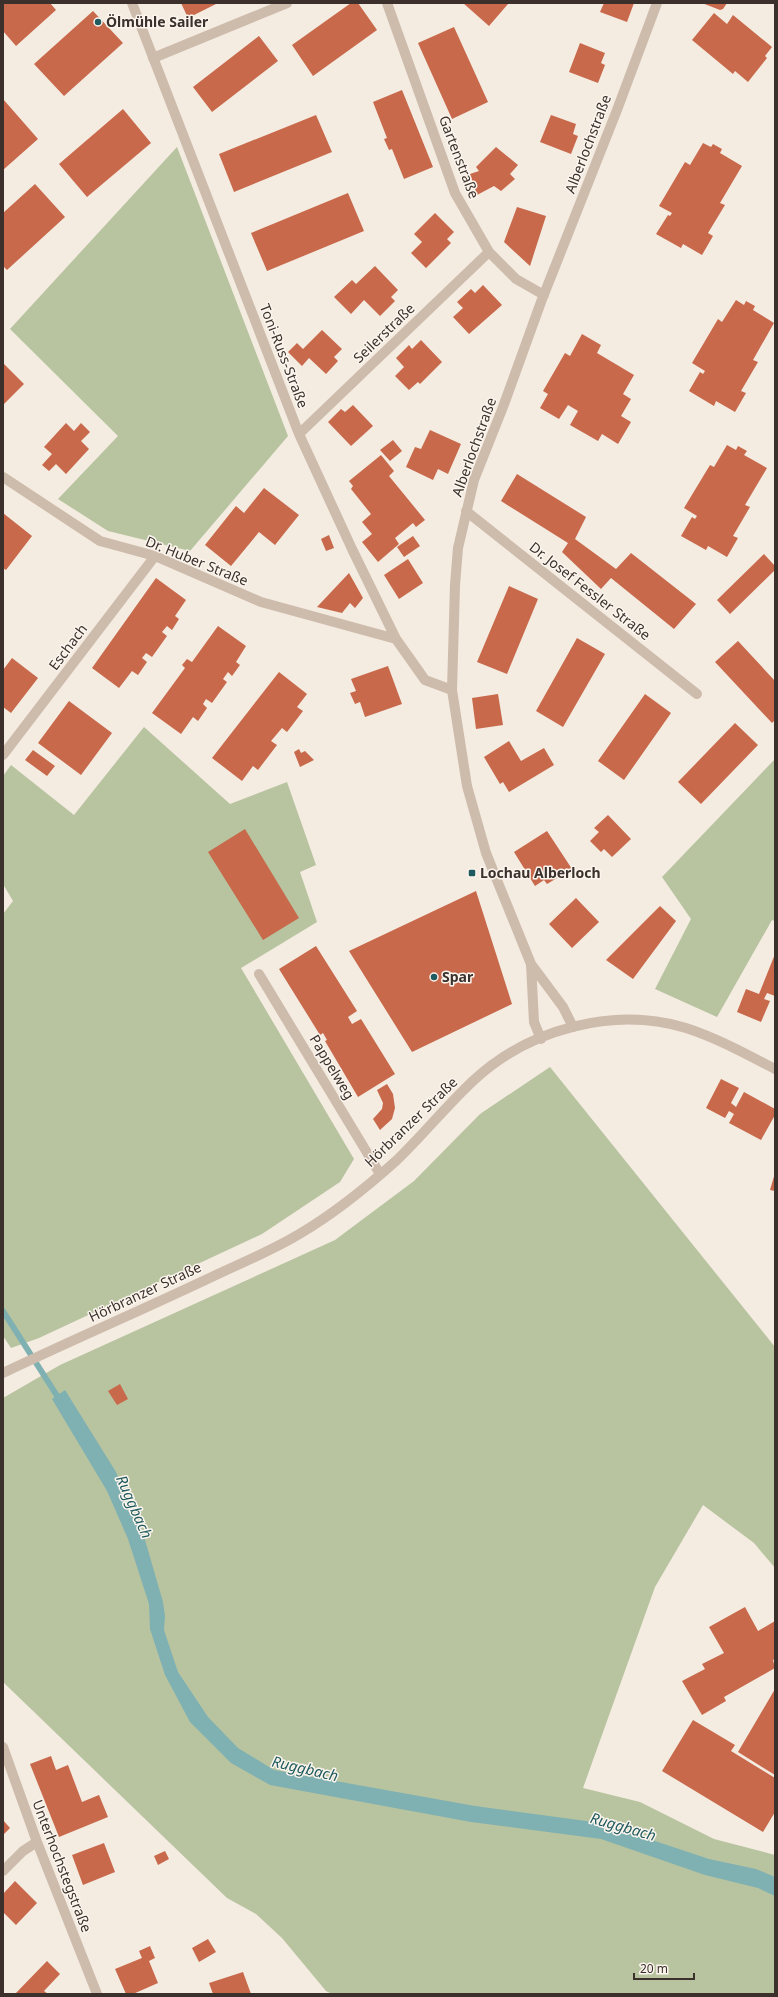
<svg xmlns="http://www.w3.org/2000/svg" width="778" height="1997" viewBox="0 0 778 1997" font-family="'Noto Sans',sans-serif">
	<style>
		.green { fill: #b8c4a0 }
		.water { fill: #7fb0b2 }
		.lines { fill: none; stroke-linecap: round; stroke-linejoin: round }
		.stream { stroke: #7fb0b2; stroke-width: 6 }
		.building { fill: #c8694b }
		.minor { stroke: #cdbbac; stroke-width: 10 }
		.tertiary { stroke: #cdbbac; stroke-width: 10 }
		.poi-dot { fill: #1f5a5e; stroke: #fbf5ee; stroke-width: 1.5 }
		.labels { text-anchor: middle; stroke-width: 3; stroke-linejoin: round; paint-order: stroke }
		.poi-label { font-size: 14px; font-weight: bold; fill: #3b302b; stroke: #fbf5ee; text-anchor: start }
		.street-label { font-size: 14px; fill: #3b302b; stroke: #fbf5ee }
		.water-label { font-size: 15px; font-style: italic; fill: #1f5a5e; stroke: #fbf5ee }
	</style>
	<rect width="100%" height="100%" fill="#f4ebe1"/>
	<!-- green -->
	<path class="green" d="M177,147L288,436L190,551L108,531L58,499L118,436L10,329Z
		M144,727L230,804L287,782L316,865L300,872L317,922L241,968L354,1159L340,1182L262,1234L39,1338L11,1348L3,1336V914L13,901L3,884V776L11,765L74,815Z
		M775,759V921L772,920L717,1017L655,989L691,919L662,877Z
		M550,1067L775,1347V1568L754,1543L703,1505L655,1587L583,1788L640,1802L714,1839L775,1855V1994H332L326,1991L282,1938L256,1914L227,1898L3,1682V1398L60,1365L335,1240L414,1181L480,1114Z"/>
	<!-- water -->
	<path class="water" d="M65,1390L116,1472L143,1533L163,1602L165,1616L164,1630L178,1672L208,1717L238,1748L274,1770L475,1806L601,1823L709,1859L756,1869L775,1877V1896L758,1888L705,1875L601,1839L471,1822L270,1785L231,1763L190,1722L165,1675L150,1629L149,1604L128,1539L107,1491L52,1399Z"/>
	<g class="lines">
		<!-- stream -->
		<path class="stream" d="M3,1311L61,1402"/>
	</g>
	<!-- building -->
	<path class="building" d="M3,3H50L56,10L16,46L3,31Z
		M181,3H215L216,4L188,18Z
		M351,3H358L377,30L313,76L292,45Z
		M463,3H507L508,4L489,26Z
		M604,3H634L627,22L600,12Z
		M702,3H727L723,9L720,10Z
		M93,11L123,43L64,96L34,64Z
		M714,13L727,24L733,15L772,47L765,56L767,58L748,82L735,71L733,74L692,40Z
		M454,27L488,102L452,119L418,43Z
		M259,36L278,61L212,112L193,87Z
		M580,43L605,53L601,63L605,65L598,83L569,72Z
		M402,90L433,167L404,179L392,149L389,150L384,139L387,138L373,102Z
		M3,99L38,139L3,170Z
		M123,109L151,143L87,197L59,164Z
		M316,115L332,152L234,192L219,154Z
		M551,115L576,124L573,134L578,136L571,154L540,142Z
		M703,143L711,147L713,144L722,149L720,153L742,166L720,203L725,205L708,233L713,236L702,255L683,244L681,248L656,234L668,215L670,216L672,213L659,206L685,162L690,165Z
		M496,147L518,165L510,174L515,179L501,191L494,186L477,195L470,174L479,171L476,167Z
		M35,184L65,217L7,270L3,266V213Z
		M348,193L364,231L267,271L251,233Z
		M517,207L546,216L530,266L504,242Z
		M435,213L454,232L447,239L451,243L426,268L411,253L422,242L414,234Z
		M375,266L398,290L391,297L395,301L380,316L364,300L351,314L334,297L352,280L356,284Z
		M483,285L502,305L469,334L453,317L463,308L457,302L471,289L475,293Z
		M736,300L744,305L746,301L755,306L753,310L774,323L753,360L758,362L741,391L746,393L735,412L716,401L714,406L689,391L700,372L703,374L705,371L692,363L718,319L722,322Z
		M322,330L342,349L334,357L338,361L326,374L309,358L302,366L288,352L297,343L303,349Z
		M582,334L601,345L597,353L634,375L623,394L631,399L621,416L631,422L618,444L602,434L598,441L570,425L578,411L568,405L559,419L540,408L548,394L543,391L565,353L570,356Z
		M421,340L442,362L420,384L418,382L409,390L395,376L404,367L396,358L409,345L412,349Z
		M3,363L24,384L3,405Z
		M353,405L373,426L351,446L328,422L341,409L345,412Z
		M66,423L74,431L81,423L90,432L81,441L89,449L66,474L56,464L49,471L42,465L52,454L44,447Z
		M430,430L461,444L448,474L438,469L433,480L406,467L415,447L421,449Z
		M393,440L402,451L390,461L380,450Z
		M727,445L736,450L738,446L747,451L744,455L767,468L745,505L750,507L733,536L738,538L727,557L708,546L706,550L681,536L692,517L695,519L697,516L684,508L710,465L714,467Z
		M381,455L394,471L389,476L425,520L416,527L413,523L395,538L399,544L378,562L362,542L372,534L362,522L371,514L351,489L353,486L349,481Z
		M517,474L586,517L575,539L616,569L631,553L696,604L674,629L611,578L601,589L562,552L568,543L501,501Z
		M264,488L299,515L275,545L259,532L231,566L205,545L236,506L244,513Z
		M3,513L32,536L6,570L3,568Z
		M329,535L334,548L326,551L321,539Z
		M413,536L420,546L404,557L397,547Z
		M764,554L775,566V570L730,614L717,600Z
		M408,559L423,583L399,599L384,575Z
		M349,573L363,598L355,608L350,603L342,613L317,607Z
		M156,578L186,600L175,616L179,619L172,630L167,626L162,632L167,636L152,657L146,653L142,658L147,662L138,675L132,671L119,688L92,668Z
		M509,586L538,599L507,674L477,662Z
		M218,626L246,646L236,662L240,665L232,676L228,672L223,679L227,682L212,703L206,699L203,704L207,708L198,721L193,717L181,734L152,713L185,668L182,665L187,659L192,662Z
		M577,638L605,654L563,727L536,711Z
		M738,641L775,681V720L772,723L715,662Z
		M12,658L38,678L11,713L3,707V670Z
		M388,666L402,704L365,717L360,702L355,704L350,693L356,691L351,679Z
		M279,672L307,694L297,707L303,711L287,732L282,728L271,741L277,745L258,770L253,766L242,781L212,758Z
		M498,694L503,725L476,729L472,698Z
		M645,694L671,713L624,780L598,761Z
		M69,701L112,733L81,775L38,743Z
		M735,723L758,745L701,804L678,782Z
		M509,741L521,761L544,748L554,765L509,792L503,782L500,784L484,757Z
		M299,749L301,753L305,751L314,760L300,767L294,752Z
		M33,750L55,766L47,776L25,760Z
		M608,815L631,839L612,857L604,849L601,852L590,841L599,832L594,828Z
		M245,829L299,918L263,940L208,852Z
		M547,831L572,869L547,884L544,880L535,886L514,852Z
		M476,891L512,1004L412,1052L349,951Z
		M576,898L599,922L572,948L549,924Z
		M660,906L676,921L633,979L606,960Z
		M316,946L357,1011L348,1017L352,1024L361,1019L395,1074L358,1097L325,1041L327,1040L323,1033L320,1035L279,969Z
		M775,954V996L767,993L764,999L770,1001L761,1022L737,1012L746,989L759,994Z
		M721,1079L739,1088L731,1103L736,1107L744,1092L775,1109V1115L761,1140L729,1123L734,1114L729,1111L725,1118L706,1108Z
		M387,1084L393,1094L395,1108L392,1119L380,1130L373,1119L382,1109L383,1103L377,1090Z
		M775,1173V1191L770,1190Z
		M120,1384L128,1399L117,1405L108,1391Z
		M745,1607L758,1631L775,1621V1659L773,1660L775,1668L724,1697L726,1701L702,1715L682,1681L705,1669L702,1664L724,1653L709,1627Z
		M775,1689V1775L738,1752Z
		M693,1720L735,1745L731,1751L775,1778V1812L763,1832L662,1771Z
		M51,1756L56,1770L68,1765L82,1802L99,1795L108,1817L59,1837L30,1764Z
		M3,1820L10,1828L3,1835Z
		M104,1843L115,1872L83,1885L72,1855Z
		M165,1851L169,1859L158,1865L154,1856Z
		M15,1881L37,1903L16,1925L3,1912V1894Z
		M208,1939L216,1952L199,1962L192,1948Z
		M150,1946L155,1958L149,1961L158,1983L133,1994H126L115,1969L142,1958L139,1951Z
		M47,1961L60,1974L44,1991L48,1994H15Z
		M243,1972L251,1994H213L209,1983Z"/>
	<g class="lines">
		<!-- minor -->
		<path class="minor" d="M132,3L299,434L352,549L396,639L425,680L452,690
			M387,3L455,193L489,252L516,279L544,295
			M153,58L287,3
			M299,434L489,252
			M3,477L100,541L155,556L261,602L396,639
			M466,511L697,694
			M3,755L155,556
			M531,964L534,1022L541,1039
			M259,974L380,1174
			M573,1027L563,1007L531,964L486,853L467,786L452,690L455,585L458,548L474,480L503,407L541,302L617,110L657,3
			M3,1747L37,1842L97,1994
			M3,1871L23,1851L37,1842"/>
		<!-- tertiary -->
		<path class="tertiary" d="M3,1373C74,1339 147,1308 218,1274C246,1261 275,1249 301,1233C335,1213 368,1186 397,1160C424,1134 447,1105 474,1080C529,1029 614,1006 686,1028C717,1038 746,1054 775,1069"/>
	</g>
	<!-- markers -->
	<g class="poi-dot">
		<circle cx="98" cy="22" r="4"/>
		<rect x="468" y="869" width="8" height="8" rx="2"/>
		<circle cx="434" cy="977" r="4"/>
	</g>
	<g class="labels">
		<!-- poi labels -->
		<g class="poi-label">
			<text x="106" y="27">Ölmühle Sailer</text>
			<text x="480" y="878">Lochau Alberloch</text>
			<text x="442" y="982">Spar</text>
		</g>
		<!-- street labels -->
		<g class="street-label">
			<text transform="translate(588 144) rotate(-69)" y="5">Alberlochstraße</text>
			<text transform="translate(459 157) rotate(69)" y="5">Gartenstraße</text>
			<text transform="translate(384 333) rotate(-44)" y="5">Seilerstraße</text>
			<text transform="translate(284 356) rotate(69)" y="5">Toni-Russ-Straße</text>
			<text transform="translate(474 447) rotate(-70)" y="5">Alberlochstraße</text>
			<text transform="translate(197 561) rotate(22)" y="5">Dr. Huber Straße</text>
			<text transform="translate(590 591) rotate(38)" y="5">Dr. Josef Fessler Straße</text>
			<text transform="translate(68 647) rotate(-53)" y="5">Eschach</text>
			<text transform="translate(332 1067) rotate(59)" y="5">Pappelweg</text>
			<text transform="translate(411 1122) rotate(-44)" y="5">Hörbranzer Straße</text>
			<text transform="translate(145 1292) rotate(-25)" y="5">Hörbranzer Straße</text>
			<text transform="translate(62 1866) rotate(69)" y="5">Unterhochstegstraße</text>
		</g>
		<!-- water labels -->
		<g class="water-label">
			<text transform="translate(134 1507) rotate(66)" y="5">Ruggbach</text>
			<text transform="translate(305 1769) rotate(13)" y="5">Ruggbach</text>
			<text transform="translate(623 1827) rotate(16)" y="5">Ruggbach</text>
		</g>
	</g>
	<!-- border -->
	<rect width="778" height="1997" fill="none" stroke="#3b302b" stroke-width="8"/>
	<!-- scale -->
	<path d="M634 1973v6h60v-6" fill="none" stroke="#3b302b" stroke-width="2"/>
	<text x="640" y="1973" font-size="12" fill="#3b302b" stroke="#fbf5ee" stroke-width="3" paint-order="stroke">20 m</text>
</svg>
